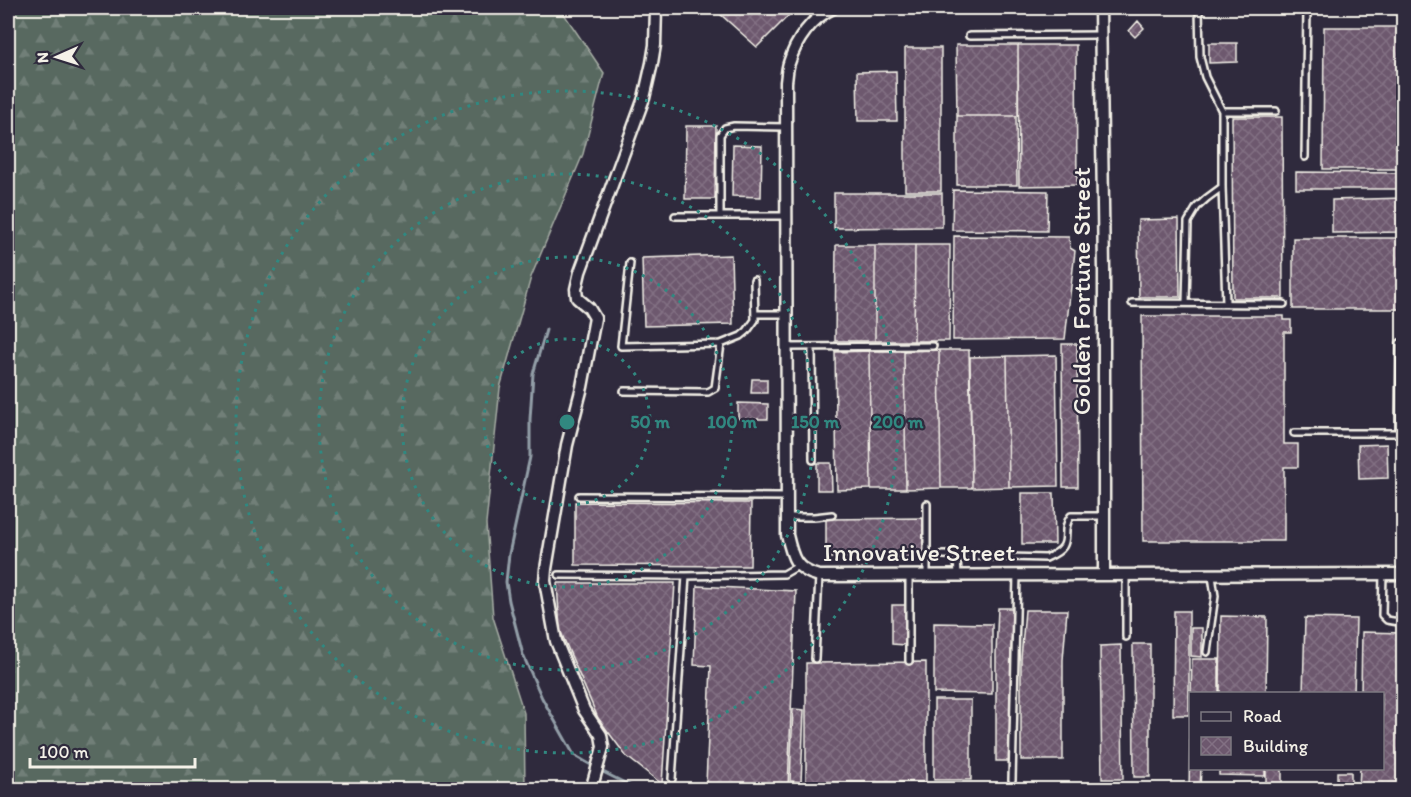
<svg xmlns="http://www.w3.org/2000/svg" width="1411" height="797" viewBox="0 0 1411 797" font-family="Itim,sans-serif">
	<style>
		.forest { fill: url(#forest-firs); stroke: #a6ada4; stroke-width: 1.5 }
		.lines { fill: none; stroke-linecap: round; stroke-linejoin: round }
		.stream { stroke: #939fa8; stroke-width: 3 }
		.building { fill: url(#building-cross-hatch); stroke: #f4f1e8; stroke-width: 1.5 }
		.lane-casing { stroke: #f4f1e8; stroke-width: 10 }
		.street-casing { stroke: #f4f1e8; stroke-width: 15 }
		.lane { stroke: #2f2a3d; stroke-width: 5 }
		.street { stroke: #2f2a3d; stroke-width: 10 }
		.ring { fill: none; stroke: #318880; stroke-width: 3; stroke-dasharray: 3 6 }
		.labels { text-anchor: middle; stroke-width: 4.5; stroke-linejoin: round; paint-order: stroke }
		.street-label { font-size: 26px; fill: #f4f1e8; stroke: #2f2a3d }
		.centre { fill: #318880; stroke: #2f2a3d; stroke-width: 3 }
		.ring-label { font-size: 18px; text-anchor: middle; font-weight: bold; fill: #318880; stroke: #2f2a3d; stroke-width: 4.5; stroke-linejoin: round; paint-order: stroke }
	</style>
	<defs>
		<pattern id="forest-firs" width="22" height="20" patternUnits="userSpaceOnUse" patternTransform="scale(1.5)"><rect width="22" height="20" fill="#586961"/><path d="M5 1l3.5 6h-7zM16 11l3.5 6h-7z" fill="#717f78"/></pattern>
		<pattern id="building-cross-hatch" width="8" height="8" patternUnits="userSpaceOnUse" patternTransform="scale(1.5)"><rect width="8" height="8" fill="#6d586e"/><path d="M0 0l8 8M0 8l8-8" fill="none" stroke="#827083"/></pattern>
	</defs>
	<rect width="100%" height="100%" fill="#2f2a3d"/>
	<filter id="ink" filterUnits="userSpaceOnUse"><feTurbulence type="fractalNoise" baseFrequency=".0167" numOctaves="2"/><feDisplacementMap in="SourceGraphic" scale="12" xChannelSelector="R" yChannelSelector="G"/><feConvolveMatrix kernelMatrix="1 2 1 2 8 2 1 2 1" color-interpolation-filters="sRGB"/></filter>
	<g filter="url(#ink)">
		<!-- forest -->
		<path class="forest" d="M8,8H560L604,73L583,154L531,277L500,388L486,524L493,617L524,713L525,789H8Z"/>
		<g class="lines">
			<!-- stream -->
			<path class="stream" d="M546,330L533,374L530,419V457L509,554L506,582L509,601L523,655L542,698L574,755L603,772L639,790"/>
		</g>
		<!-- building -->
		<path class="building" d="M726,8H796L757,47L720,14Z
			M1138,21L1144,28L1135,37L1129,31Z
			M1324,27H1404V169H1323Z
			M1209,43H1237V62L1209,63Z
			M956,45H1018V116H957Z
			M1018,45H1076L1077,185L1019,186Z
			M905,48H941V191H905Z
			M896,71L897,121H858L857,72Z
			M957,116H1016L1017,185H957Z
			M1232,117H1282L1283,298H1233Z
			M686,126H716L715,199H685Z
			M733,145L762,146L761,197L732,196Z
			M1296,172L1404,173V189H1296Z
			M953,190L1048,191L1047,231L952,230Z
			M834,193H942V227L834,228Z
			M1404,198V232L1332,233V200Z
			M1179,219L1180,297H1139L1138,220Z
			M954,236L1069,237L1070,248L1075,251L1065,339L953,340Z
			M1293,238H1404V309H1293Z
			M836,245H875V341H835Z
			M875,245H915L914,341H875Z
			M915,245H950L949,341H914Z
			M731,255L733,324L644,326L642,258Z
			M1142,316H1284V320H1291V332H1284V444H1298V467H1284V541H1143Z
			M1062,344H1077L1078,487H1063Z
			M939,350H969L972,488H941Z
			M939,350L941,488L906,489L904,351Z
			M869,351L871,489L837,490L835,352Z
			M869,351H904L906,489H871Z
			M1056,355L1058,486L1009,487L1007,356Z
			M1007,356L1009,487L972,488L970,357Z
			M752,379H767V393H751Z
			M738,403L768,404V419H738Z
			M1387,444L1388,478L1359,479L1358,445Z
			M817,463H831L832,490H817Z
			M1022,493H1054L1055,544H1022Z
			M575,502L751,503L750,566L575,565Z
			M926,518V557L826,558V519Z
			M557,583H675L662,784L626,756L598,718L560,630Z
			M697,586L796,591L788,787L706,784L711,666L694,665Z
			M892,605H906L905,645L892,644Z
			M998,608H1013L1011,654L1010,761H996V654Z
			M1025,610H1067L1063,660V760H1021V659Z
			M1174,611H1189V715H1173Z
			M1221,616L1267,617L1266,694H1220Z
			M1305,618L1356,619L1354,694H1303Z
			M934,623L992,624V694L934,693Z
			M1191,628H1202V657L1191,656Z
			M1362,632L1404,633V789L1359,788L1360,768H1382V694H1361Z
			M1133,644H1150V777H1134Z
			M1121,645L1123,779H1102L1100,646Z
			M1192,659H1219V694H1191Z
			M926,662V782H806V663Z
			M934,700H971V780H934Z
			M793,709L804,710L801,782L790,781Z
			M1190,735V768H1201L1200,790H1189Z
			M1219,768H1265V776L1219,775Z
			M1266,768H1282V790H1266Z
			M1337,772H1351V789H1337Z"/>
		<g class="lines">
			<!-- lane casing -->
			<g class="lane-casing">
				<path id="lane" d="M1199,8L1200,57L1205,77L1222,111V187L1226,303
					M969,36L1101,35
					M1222,111H1276
					M1305,157L1307,8
					M675,216H786
					M720,216V135L725,128L734,126L786,127
					M630,263L621,346L721,344L741,336L747,331L755,320L754,280
					M1132,303L1284,304
					M1186,303L1188,222L1197,207L1207,198L1222,187
					M755,314H786
					M787,347L933,346
					M812,347L813,460
					M624,391L708,392L715,388L721,344
					M1294,433H1404
					M1399,433L1400,343
					M579,496L787,497
					M787,517H814L832,515
					M943,555L1046,558C1078,545 1058,534 1071,516H1103
					M957,556L958,576
					M1383,574L1382,615L1387,620L1404,623
					M559,575L686,576L784,574L798,566
					M927,576V504
					M1126,637V575
					M1207,652L1215,596L1212,576
					M815,659L819,576
					M909,661V576
					M672,779L686,576
					M1012,780L1017,575"/>
			</g>
			<!-- street casing -->
			<g class="street-casing">
				<path id="street" d="M833,8C812,18 796,40 789,63C787,69 787,76 786,82L787,535C792,557 795,570 819,576L1404,574
					M1100,8L1104,269V575
					M591,790L603,747L601,735L584,710L556,641L545,581L546,569L567,445L582,387L595,318L589,308L577,298L576,289L580,272L644,98L652,63L655,45L656,8"/>
			</g>
			<!-- lane -->
			<use href="#lane" class="lane"/>
			<!-- street -->
			<use href="#street" class="street"/>
		</g>
	</g>
	<!-- distance rings -->
	<g class="ring">
		<circle cx="567" cy="422" r="83"/>
		<circle cx="567" cy="422" r="165"/>
		<circle cx="567" cy="422" r="248"/>
		<circle cx="567" cy="422" r="331"/>
	</g>
	<g class="labels">
		<!-- street labels -->
		<g class="street-label">
			<text transform="translate(1081 291) rotate(-90)" y="9">Golden Fortune Street</text>
			<text x="919" y="561">Innovative Street</text>
		</g>
	</g>
	<circle cx="567" cy="422" r="9" class="centre"/>
	<g class="ring-label">
		<text x="650" y="428">50 m</text>
		<text x="732" y="428">100 m</text>
		<text x="815" y="428">150 m</text>
		<text x="898" y="428">200 m</text>
	</g>
	<!-- margin -->
	<rect width="1411" height="797" fill="none" stroke="#2f2a3d" stroke-width="30"/>
	<rect x="15" y="15" width="1381" height="767" fill="none" stroke="#f4f1e8" stroke-width="2" filter="url(#ink)"/>
	<!-- legend -->
	<rect x="1189" y="692" width="195" height="78" fill="#2f2a3d" stroke="#7e7a81" stroke-width="1.5"/>
	<rect x="1201" y="712" width="30" height="9" fill="#2f2a3d" stroke="#7e7a81" stroke-width="1.5"/>
	<text x="1243" y="722" font-size="18" fill="#f4f1e8">Road</text>
	<rect x="1201" y="737" width="30" height="18" fill="url(#building-cross-hatch)" stroke="#7e7a81" stroke-width="1.5"/>
	<text x="1243" y="752" font-size="18" fill="#f4f1e8">Building</text>
	<!-- north arrow -->
	<g transform="translate(57 57) rotate(267)" stroke="#2f2a3d" stroke-width="4.5" paint-order="stroke">
	<path d="M0-4.5L10 22L0 15L-10 22Z" fill="#f4f1e8"/>
	<text y="-9" font-size="16" font-weight="bold" text-anchor="middle" fill="#f4f1e8">N</text>
	</g>
	<!-- scale -->
	<path d="M30 758v9h165v-9" fill="none" stroke="#f4f1e8" stroke-width="3"/>
	<text x="39" y="758" font-size="18" fill="#f4f1e8" stroke="#2f2a3d" stroke-width="4.5" paint-order="stroke">100 m</text>
</svg>
